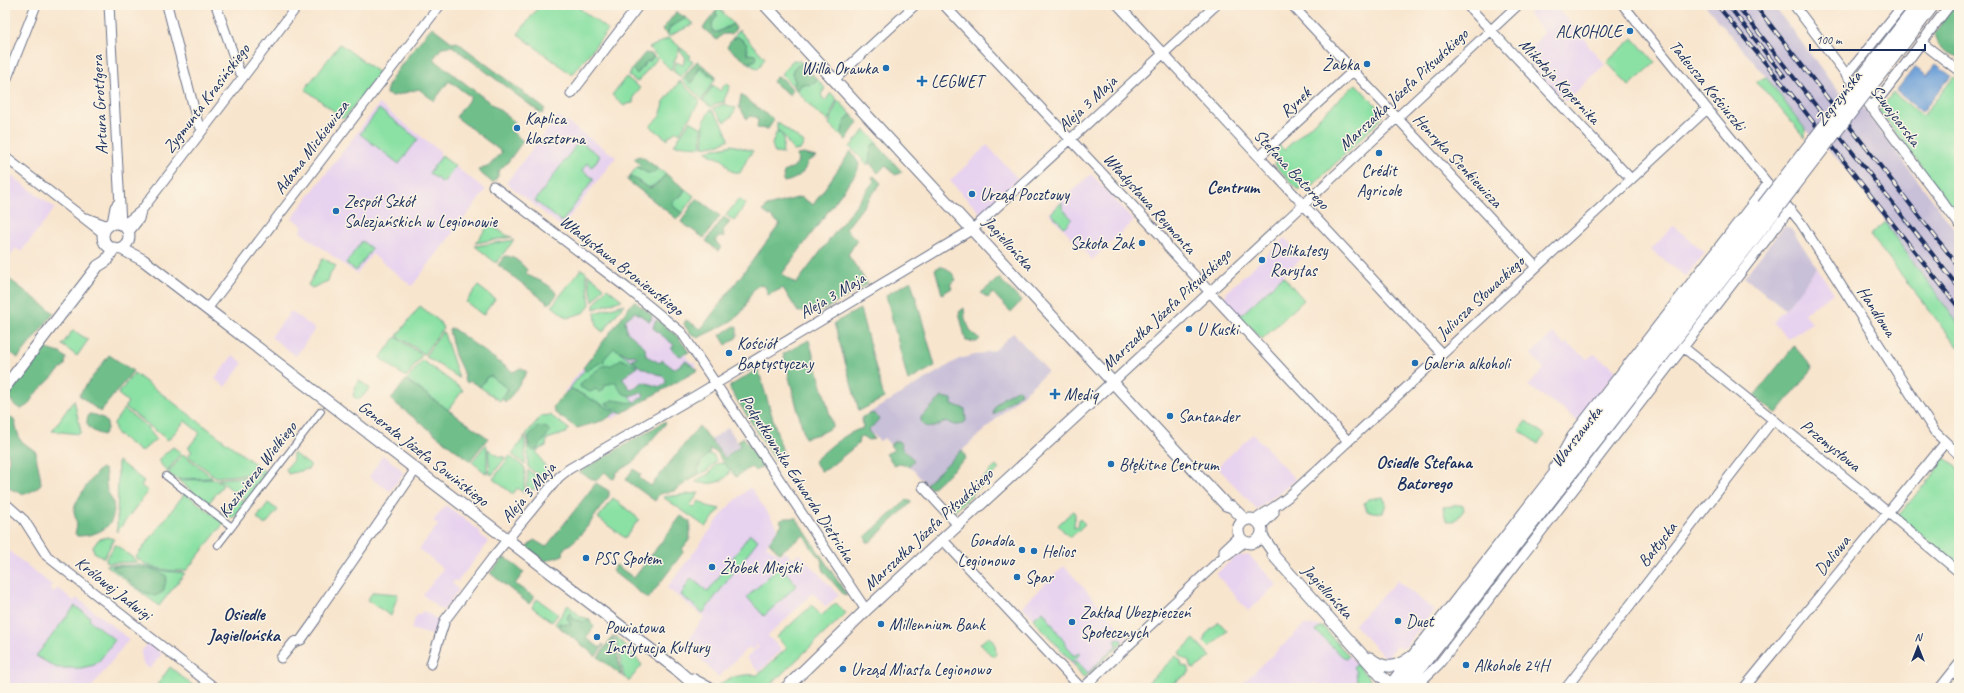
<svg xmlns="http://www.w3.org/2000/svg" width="1964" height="693" viewBox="0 0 1964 693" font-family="Caveat,sans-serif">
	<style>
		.built { fill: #e7d2ef }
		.industrial { fill: #c8bfd8 }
		.green { fill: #8be1a4; stroke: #538881 }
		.forest { fill: #70bf8a; stroke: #467774 }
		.water { fill: #6da0d8; stroke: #44689b }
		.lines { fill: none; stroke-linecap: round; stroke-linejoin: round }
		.pedestrian-casing { stroke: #686f85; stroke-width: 8 }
		.minor-casing { stroke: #686f85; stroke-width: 11 }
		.tertiary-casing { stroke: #686f85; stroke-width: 13 }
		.primary-casing { stroke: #686f85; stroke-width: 16 }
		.pedestrian { stroke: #fff; stroke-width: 6 }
		.minor { stroke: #fff; stroke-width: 9 }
		.tertiary { stroke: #fff; stroke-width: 11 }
		.primary { stroke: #fff; stroke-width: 14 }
		.rail-casing { stroke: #1b2f5e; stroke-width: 4 }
		.rail { stroke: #fcf5e5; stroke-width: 2.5; stroke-dasharray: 8; stroke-linecap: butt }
		.primary-bridge-casing { stroke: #686f85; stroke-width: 16; stroke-linecap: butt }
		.primary-bridge { stroke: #fff; stroke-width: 14 }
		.poi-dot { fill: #1f6fb2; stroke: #fcf5e5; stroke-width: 1.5 }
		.labels { text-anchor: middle; stroke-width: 3; stroke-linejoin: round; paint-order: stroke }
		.poi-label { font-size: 17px; fill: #1b2f5e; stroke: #fcf5e5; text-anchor: start }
		.street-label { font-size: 17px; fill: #1b2f5e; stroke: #fcf5e5 }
		.neighbourhood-label { font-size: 18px; font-weight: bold; fill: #1b2f5e; stroke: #fcf5e5 }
	</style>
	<rect width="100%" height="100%" fill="#fcf5e5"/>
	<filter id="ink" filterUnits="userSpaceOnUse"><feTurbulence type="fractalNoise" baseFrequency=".025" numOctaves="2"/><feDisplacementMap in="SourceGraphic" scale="8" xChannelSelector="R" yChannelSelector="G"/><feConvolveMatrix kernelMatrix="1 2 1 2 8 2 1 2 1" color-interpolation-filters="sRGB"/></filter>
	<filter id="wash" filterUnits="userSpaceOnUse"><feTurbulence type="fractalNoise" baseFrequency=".012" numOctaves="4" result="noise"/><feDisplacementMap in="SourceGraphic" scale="16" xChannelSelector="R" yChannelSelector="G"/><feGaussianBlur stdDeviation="0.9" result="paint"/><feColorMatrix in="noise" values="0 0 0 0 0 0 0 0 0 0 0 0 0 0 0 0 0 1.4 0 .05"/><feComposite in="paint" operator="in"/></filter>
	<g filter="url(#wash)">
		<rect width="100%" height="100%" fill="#f8e5ce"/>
		<!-- built -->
		<path class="built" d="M1537,5H1554L1586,40L1588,42L1587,44L1605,64L1566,102L1523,56L1544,33L1528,14Z
			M379,104L441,152L439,154L486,190L412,286L372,254L357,274L300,232L303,226L292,218Z
			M558,116L616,157L562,227L506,183Z
			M987,145L1018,179L981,214L950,181Z
			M5,171L55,208L21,252L16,248L5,263Z
			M1091,174L1134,221L1092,260L1083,249L1079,248L1080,247L1049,213Z
			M1673,226L1705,252L1686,277L1651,250Z
			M1285,238L1303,257L1240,316L1223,297L1227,294L1226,292L1231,288L1232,289L1233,286Z
			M1817,268L1834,293L1806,312L1804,314L1812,323L1788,339L1774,323L1778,315L1785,309Z
			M634,301L678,337L689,352L685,355L691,362H694L698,370L612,419L564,392Z
			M291,311L315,329L296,356L271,337Z
			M1553,333L1564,345L1566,343L1587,359L1594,354L1617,371L1577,421L1560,407L1528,386L1544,369L1531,354Z
			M233,355L243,363L225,387L215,379Z
			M1253,434L1296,480L1257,509L1217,467Z
			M383,455L401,469L400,471L404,473L390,491L369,477Z
			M750,487L778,528L766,546L780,555L785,551L792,559L799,553L839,595L826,607L813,593L768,636L782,650L759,672L746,658L759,646L758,645L752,650L749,647L718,677L695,653L696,651L686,643L704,617L667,588L726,509Z
			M446,505L481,532L479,535L486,539L488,543L457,582L455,580L452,583L459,590L443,611L423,595L443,569L419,549L438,525L433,521Z
			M5,548L52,585L50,588L54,592L58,588L74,601L77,598L129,639L91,688H5Z
			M1249,555L1277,585L1248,611L1216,574L1235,557Z
			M1064,566L1128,637L1084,678L1022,606Z
			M1397,581L1434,610L1405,648L1396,647L1386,659L1354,625Z
			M424,611L439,620L434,636L411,629L416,616Z
			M1304,625L1322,626L1370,679L1369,688H1321L1316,682L1309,688H1246L1242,684Z
			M148,643L162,654L150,669L143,664L141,652Z"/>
		<!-- industrial -->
		<path class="industrial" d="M1705,5H1773L1840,93L1848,88L1959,235V325L1889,229L1884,218L1838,160L1805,129L1769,80Z
			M1784,226L1791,228L1817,268L1785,309L1744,277Z
			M1013,333L1048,371L926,484L884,438L880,441L869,431L861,418L959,359L995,350Z
			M728,427L740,446L725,458L711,440Z"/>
		<!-- green -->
		<path class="green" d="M540,5H575L608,30L572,75L518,34Z
			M719,8L733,24L715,33C709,28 713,21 717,16L716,11Z
			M686,18L694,24L669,36L667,35L670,27Z
			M739,30L765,58L758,69L748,63L754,61L747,54L748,49L743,40L738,37L732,39Z
			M669,38L680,47L671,70L649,48Z
			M1633,38L1655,63L1629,86L1607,62Z
			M340,44L379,73L344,119L305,89Z
			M681,48L691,56L689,59L693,62L681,77L673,71L676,62L683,65L686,57L680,52Z
			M653,55L657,59L637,82L629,76L632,69L637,74L647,61L653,57Z
			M793,60L800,61L802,63L794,68L792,73L795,81L794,87L781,74Z
			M698,67L715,79L702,100L682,80L684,77L690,83L698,72Z
			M626,77L640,88L634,96L633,103L627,104L624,106L612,95Z
			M1766,77L1805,129V138L1767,93L1755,82Z
			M1954,77L1959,81V216L1879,111L1893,93L1923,116Z
			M817,79L825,88L821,95L825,101L831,93L837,99L828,121L815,111L797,91L802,84H813Z
			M680,81L700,101L680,133L677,131L668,137V140L650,126L660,116L664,104L663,103Z
			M726,83L730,86L724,100L725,102L718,103L711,107L703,101L713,85L720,91Z
			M1356,84L1383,113L1382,118L1308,190L1304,185L1299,190L1276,166L1274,159L1277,156L1272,151L1279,145L1284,150Z
			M838,100L851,114L844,123L841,136L829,124Z
			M724,104L736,108L732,116L725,122L713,108Z
			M379,109L418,139L399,164L360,134Z
			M711,109L722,123L729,139L720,144L703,147L704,120Z
			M690,121L702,128L701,147L674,145Z
			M777,122L804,143L800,150L794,151C787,145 785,133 777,130Z
			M865,130L878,143L870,154L868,165L850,147Z
			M777,131C788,137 781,145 783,154L775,153L772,144Z
			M579,141L600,156L592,167L587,163L582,170L594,179L562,222L535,201Z
			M732,145L753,151L747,159L740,173L731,171L723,160L709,154L706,151Z
			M442,156L455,166L443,183L429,173Z
			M637,167L641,170L655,171L657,168L666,174L658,183L648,188L637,180L629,177Z
			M685,189L694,196L682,213L673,206V201L682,195Z
			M739,199L746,204L734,221L726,215Z
			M1062,202V208L1072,219L1064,227L1051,213Z
			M1886,222L1889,229L1959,325V348L1870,235Z
			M490,224L506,235L512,237L475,243Z
			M514,240L496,263L475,246Z
			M362,241L372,249L356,271L346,263Z
			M323,258L336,266L331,272L328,281L312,288L308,285Z
			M581,269L586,272L590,304L585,312L567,318L552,306Z
			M588,274L604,287L593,302Z
			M1283,276L1304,300L1262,339L1240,316Z
			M478,286L495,299L483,315L466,302Z
			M607,288L622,300L594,309V305Z
			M624,304L603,332L597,327L595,313Z
			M420,306L439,321L443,328L424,354L397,336Z
			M73,330L88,340L77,356L62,345Z
			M443,331L459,378L425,356Z
			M396,337L422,355L406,377L380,358Z
			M607,342L637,365L618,376L634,403L618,413L570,388Z
			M422,360L463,390L448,410L407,380Z
			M134,373L267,473L216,477L188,456L192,451L188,448L200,433L185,421L168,440L125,407L128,402L118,394Z
			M491,376L508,389L500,401L480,387L487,377Z
			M358,380L370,388L360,399H357L353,396Z
			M74,400L81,432L79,434L52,431Z
			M124,409L146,426L156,439L141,452L116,433L114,423Z
			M550,415L569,429L566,433L547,439L546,446L536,451L548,471L542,478L528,467L527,433L541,416Z
			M1526,421L1545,435L1538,444L1519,430Z
			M525,436V465L512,454Z
			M486,444L487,447V474L472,462Z
			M173,447L181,453L167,472L158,460Z
			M488,449L499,457H506L492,475L490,474Z
			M293,453L311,466L308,469L288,474L286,469L293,460Z
			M183,454L213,478L176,479L168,473Z
			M709,454L714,456L716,461L707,471L699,474C696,468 703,457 709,454Z
			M510,456L525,468L524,493L517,488L513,494L493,479Z
			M1943,457L1956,466L1959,471V564L1940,551L1898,516L1940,466L1939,460Z
			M118,461L144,481L141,486L148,491L117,532Z
			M722,463L729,467L730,470C726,484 707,485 696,482L700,478L709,474L716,464Z
			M996,466L999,469L954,511L949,510Z
			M528,470L541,480L534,490L531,488L526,494Z
			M267,475V478L263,483L254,486L255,493L250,499L246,501L218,479Z
			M216,479L223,485L208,504L178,480Z
			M185,493L224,523L187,570C173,573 145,568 136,557Z
			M699,493L690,505L694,508L699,501L707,506L720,509L706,527L663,497Z
			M236,496L247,504L238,515L227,519L222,515Z
			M1383,497L1386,503L1383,513L1367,511L1364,503L1368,499Z
			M613,498L639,519L625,538L598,518Z
			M268,503L278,510L265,525L257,518Z
			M1460,505L1463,506L1464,510L1456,520L1449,522L1446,520L1443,507Z
			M1073,511L1075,514L1074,528L1078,527L1079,518L1085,524L1070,538L1058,525Z
			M750,534L758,540L703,613L681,595L691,578L708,592Z
			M108,537L114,539L104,558L94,552L93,547L99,539Z
			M115,545H116L138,562L107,563L106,559Z
			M106,565H141L165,571L185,573L159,606Z
			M780,566L797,585L764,616L747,597Z
			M373,592L398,594L391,616L367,600Z
			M537,599L558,614L552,622L532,607Z
			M836,603L846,613L769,686L770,688H717C725,676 745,674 758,675L787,648L777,637L812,605L821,616Z
			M568,605L581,617L590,619V621L583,622L573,619L572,615L567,617L571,625L559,623V627L555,624Z
			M75,606L90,617L89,620L115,640L99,661L94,665L81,668H57L36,656Z
			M1043,611L1074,656L1080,652L1081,653L1072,662L1033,619Z
			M1219,622L1227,631L1209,647L1204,642L1205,635Z
			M1322,626L1349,656L1345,659L1316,631Z
			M615,635L642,665L629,681L624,677Z
			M989,636L995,644L996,654L993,657L980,644Z
			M1118,638L1123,642L1084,678L1073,663L1076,660L1088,673L1117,645L1115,640Z
			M1194,639L1211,657L1194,669L1190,666L1189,660L1184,659L1179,653Z
			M1176,656L1181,661L1182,666L1188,667L1190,672L1166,688H1142Z
			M1356,664L1370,679L1369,688H1363L1357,683L1356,671L1353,668Z
			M170,667L196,688H155Z"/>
		<!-- forest -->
		<path class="forest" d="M1954,5H1959V57C1943,51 1939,50 1934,34Z
			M716,11L717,15L712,23L713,32H719L733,24L736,28L732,34H723L717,40L703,28Z
			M676,12L686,18L670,27L667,35L662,30Z
			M432,27L453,43L457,42L545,109L542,114L452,46L442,47L434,58L436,61L515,122L510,130L523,141L508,162L498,172V176L493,183L478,171L483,167H488L502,152L456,117L471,97L449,81L434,101L419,89L393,96L386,94C385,81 422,39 432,27Z
			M738,37L747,44V54L757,55L756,60L748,63L727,47L732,39Z
			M645,53L652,54L653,57L650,61H647L637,74L632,69Z
			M697,61L716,76L715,79L699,67L694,81L690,83L684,77Z
			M802,63L817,79L811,85L802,84L797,91L794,87L795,81L792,73L794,68Z
			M776,77L783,79L793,90L790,95L773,82Z
			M741,95L774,120L768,129L757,128L758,120L756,117L750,116L747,119L739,107Z
			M851,114L858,122L846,140L841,136L844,123Z
			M876,143L902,172L895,175L886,165L878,173L869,162L872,145Z
			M851,151L859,164L857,172L782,274L796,284L868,189L874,181L872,177L874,176L881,183L846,229L857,240L848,255L868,284L824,310L798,312L783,288L768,295L765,286L759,285C748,291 748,307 739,315C728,325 710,331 698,338L689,332L684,324L686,320L701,329L780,224L763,211L767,206L801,197L813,205Z
			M803,154L816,157L808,161C805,173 796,180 784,182L782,180L784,178L783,176L784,172C792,167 800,167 797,155Z
			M639,156L644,158L657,168L654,173H647L637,167L640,164L634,159Z
			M666,174L685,189L682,195L673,201V206L682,213L677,219L627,180L629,177C638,178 642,187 651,188L658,183Z
			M696,199H698L720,216L704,238L681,222Z
			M724,217L730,222L723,230L724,237H719L715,240L721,248L718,251L706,241Z
			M505,256C514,256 521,263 527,270L526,274C537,281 550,282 557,295L549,304L498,265Z
			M939,267C947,266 953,273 956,280L950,284L952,288L942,294L935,269Z
			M5,276L54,313L18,358L5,348Z
			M999,278L1021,301L1011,312L993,293L988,298L981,293Z
			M911,281L935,366L908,381L886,295Z
			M634,301L652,315L651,320L649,321L635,312L625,320L627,332L645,347L646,356L660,363L662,360L674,369L686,361L698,370L622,413L606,404L612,400C629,401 629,407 644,396L642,393C638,392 637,394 633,395C622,397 619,389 616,382L605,385L604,389L600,393L596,389L590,392L580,387L581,383L602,366L612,365L621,359L638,367L622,378L631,390L643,382L660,387L665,384L666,381L664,377L640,367L632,360V358H637L635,355L629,356L614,348L604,359V362L600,363L586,371L583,368Z
			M964,308L965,319L971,332L980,339L977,342L966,341L959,312Z
			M860,309L884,398L859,411L834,323Z
			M658,320L678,337L689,352L680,356L671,349L674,345L653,328L655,321Z
			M735,326L737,327V337L726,345L720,335Z
			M452,328L513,372L521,368L527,372L512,395L505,402L502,398L508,389L491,376L487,377L480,387L470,381L468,383L464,380L465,376L455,355L449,330Z
			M809,340L833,426L822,433L805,438L783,354Z
			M1794,346L1813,368L1776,414L1754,396Z
			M47,349L60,353L66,358L65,365L35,394L28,405L21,409C14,406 11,402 9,395L41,352Z
			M109,355L133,371L100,412L79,395Z
			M758,369L784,456L778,461L775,460L730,389V386Z
			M406,380L488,438L470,461L391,400Z
			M570,388L616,412L605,420L577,428L555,413L553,407Z
			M1018,389L1021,393L993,415C994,400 1007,396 1018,389Z
			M942,397L952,399V404L965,409L966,421C959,427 955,426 947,421C936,426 930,432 921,422V417Z
			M5,413L14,420L20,440L36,452C36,464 41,472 41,484C27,497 22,495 5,486V468L9,462V455L5,452Z
			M873,413L879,419L869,430L874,439L869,440L863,436L859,438L858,444L827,469L821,471L814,461C829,448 843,434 863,428L862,417Z
			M89,414C102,415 114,423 103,435C91,431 83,426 89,414Z
			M664,422L666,423L633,462L617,472L614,479L611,478L605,472L596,481L579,472Z
			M539,426L547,428L550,431L539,447L534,451C523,444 530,431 539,426Z
			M699,426L725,458L740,446L738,442L743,437L763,466L755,471L751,467L736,477C730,469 721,463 718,453L710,449L709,454C703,457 696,468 699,474L674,491L659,494L655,501L626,480L633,469L641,474L639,478L651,486Z
			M895,441H898L902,444L901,447L914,460L909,466L899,464L895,466L886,454L894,450L890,445Z
			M962,450L966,458L931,489L926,484Z
			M101,468L105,470C107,476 105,483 107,489C108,494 112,498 113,503C118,527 97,536 77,536L75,533C79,524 75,519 74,511C74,501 94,475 101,468Z
			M596,483L609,491V496C596,513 583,538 564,548L563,555L545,561L527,547L534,540L546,547Z
			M906,500L912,502L870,542H867L865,537Z
			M681,516L690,522V539L682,549L684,551L648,599L612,571L616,565L634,578Z
			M785,518H796L847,595L845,596L824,572L821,559L812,549L804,535L779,553L769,542L782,524L780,521Z
			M503,558C512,559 516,568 524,572L515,584L534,597L529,604L490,573Z
			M111,566C126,567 157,565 167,577L163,592L155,596L142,591Z
			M570,613L573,619L583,622L589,620L594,627L586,638L600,648L603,644L604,645L596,656L559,627V623L571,625L567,617Z
			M613,636L622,676L598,657Z"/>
		<!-- water -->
		<path class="water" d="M1936,64L1951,76L1922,112L1896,91L1915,67L1927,76Z"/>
	</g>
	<g filter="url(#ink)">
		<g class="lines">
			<!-- pedestrian casing -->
			<g class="pedestrian-casing">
				<path id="pedestrian" d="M166,476L232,527
					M218,545L321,411"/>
			</g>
			<!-- minor casing -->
			<g class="minor-casing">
				<path id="minor" d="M109,5L121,224
					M167,5L198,124L203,129
					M216,5L239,71L244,76
					M944,5L1163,238L1168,247L1348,441
					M1118,5L1442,354
					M1292,5L1536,267
					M1467,5L1631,179
					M1623,5L1777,195
					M1794,5L1959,224
					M1921,42L1959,71
					M1847,75L1903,5
					M834,80L915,5
					M5,83L36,5
					M571,94L639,5
					M1871,108C1899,75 1923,39 1950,5
					M5,157L103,233
					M1259,157L1353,71
					M493,186L627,288L682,333L866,610
					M1787,206L1801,223L1935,432L1959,455
					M86,218L108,226
					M112,223L115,207L119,202
					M123,225L141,211
					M128,233L139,219L141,211L298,5
					M207,309L440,5
					M1683,347L1873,500L1959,572
					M1113,382L1518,5
					M1554,468L1572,436L1767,185
					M923,487L958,525
					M5,503L24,520L47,556L215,688
					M1255,520C1267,511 1277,506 1288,497L1706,110
					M1261,526L1274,513V508
					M942,539L1081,688
					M1224,556V550L1239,536
					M281,658L294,642L301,640L316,619L319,610L416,469
					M431,664L445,620L493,557L559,477L569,469L697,395L973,229L1216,5
					M1083,688L1224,556L1228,555L1244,542
					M1414,688L1439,664L1790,209
					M1566,688L1773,420
					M1744,688L1945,443
					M1940,688L1959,664"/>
			</g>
			<!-- tertiary casing -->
			<g class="tertiary-casing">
				<path id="tertiary" d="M765,5L1226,505L1232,507L1245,520
					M103 236a13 13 0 1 1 26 0a13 13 0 1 1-26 0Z
					M120,248L143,260L207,309L675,668L698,688
					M5,387L98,266L106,261L114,248
					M1238 531a12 12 0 1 1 24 0a12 12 0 1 1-24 0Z
					M1262,536L1273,552V555L1381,676L1392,685L1400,684
					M1370,658C1385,670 1396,668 1411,657
					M692,679L709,688
					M786,688L866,610L1113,382"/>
			</g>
			<!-- primary casing -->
			<g class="primary-casing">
				<path id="primary" d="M1390,688L1764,206
					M1403,688L1773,212"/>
			</g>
			<!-- pedestrian -->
			<use href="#pedestrian" class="pedestrian"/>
			<!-- minor -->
			<use href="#minor" class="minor"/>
			<!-- tertiary -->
			<use href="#tertiary" class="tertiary"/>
			<!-- primary -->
			<use href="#primary" class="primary"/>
			<!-- rail casing -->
			<g class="rail-casing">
				<path id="rail" d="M1717,5L1792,95L1959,308
					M1728,5L1784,76
					M1737,5L1959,288
					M1755,5L1959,267"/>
			</g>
			<!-- rail -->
			<use href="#rail" class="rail"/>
			<!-- primary-bridge casing -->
			<g class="primary-bridge-casing">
				<path id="primary-bridge" d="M1764,206L1919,5
					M1773,212L1931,6"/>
			</g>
			<!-- primary-bridge -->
			<use href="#primary-bridge" class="primary-bridge"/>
		</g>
	</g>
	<!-- markers -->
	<g class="poi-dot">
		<circle cx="1630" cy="31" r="4"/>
		<circle cx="1367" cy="64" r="4"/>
		<circle cx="886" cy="68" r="4"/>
		<path d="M920 75h4v4h4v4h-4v4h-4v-4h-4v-4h4z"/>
		<circle cx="517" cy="128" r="4"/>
		<circle cx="1379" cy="153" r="4"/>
		<circle cx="972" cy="194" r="4"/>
		<circle cx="336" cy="211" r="4"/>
		<circle cx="1142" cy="243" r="4"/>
		<circle cx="1262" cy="260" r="4"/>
		<circle cx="1189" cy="329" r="4"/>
		<circle cx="729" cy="353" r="4"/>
		<circle cx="1415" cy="363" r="4"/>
		<path d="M1053 388h4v4h4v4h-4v4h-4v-4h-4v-4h4z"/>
		<circle cx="1170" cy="416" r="4"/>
		<circle cx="1111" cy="464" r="4"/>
		<circle cx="1022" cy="550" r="4"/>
		<circle cx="1034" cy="551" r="4"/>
		<circle cx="586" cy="558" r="4"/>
		<circle cx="712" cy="567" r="4"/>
		<circle cx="1017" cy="577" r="4"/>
		<circle cx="1398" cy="621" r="4"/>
		<circle cx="1072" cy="622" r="4"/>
		<circle cx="881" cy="624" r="4"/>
		<circle cx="597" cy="637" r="4"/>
		<circle cx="1466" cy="665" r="4"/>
		<circle cx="843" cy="669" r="4"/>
	</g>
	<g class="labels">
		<!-- poi labels -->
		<g class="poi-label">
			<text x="1622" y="37" text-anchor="end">ALKOHOLE</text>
			<text x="1359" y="70" text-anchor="end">Żabka</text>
			<text x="878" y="74" text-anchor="end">Willa Orawka</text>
			<text x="931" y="87">LEGWET</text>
			<text x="525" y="124">Kaplica<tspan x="525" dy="20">klasztorna</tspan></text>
			<text x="1379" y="176" text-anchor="middle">Crédit<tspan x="1379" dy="20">Agricole</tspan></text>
			<text x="980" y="200">Urząd Pocztowy</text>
			<text x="344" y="207">Zespół Szkół<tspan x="344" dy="20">Salezjańskich w Legionowie</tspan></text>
			<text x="1134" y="249" text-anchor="end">Szkoła Żak</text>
			<text x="1270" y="256">Delikatesy<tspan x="1270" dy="20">Rarytas</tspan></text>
			<text x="1197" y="335">U Kuski</text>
			<text x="737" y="349">Kościół<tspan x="737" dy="20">Baptystyczny</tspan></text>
			<text x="1423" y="369">Galeria alkoholi</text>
			<text x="1064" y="400">Mediq</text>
			<text x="1178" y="422">Santander</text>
			<text x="1119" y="470">Błękitne Centrum</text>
			<text x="1014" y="546" text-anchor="end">Gondola<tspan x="1014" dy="20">Legionowo</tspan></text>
			<text x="1042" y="557">Helios</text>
			<text x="594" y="564">PSS Społem</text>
			<text x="720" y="573">Żłobek Miejski</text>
			<text x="1025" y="583">Spar</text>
			<text x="1080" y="618">Zakład Ubezpieczeń<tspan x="1080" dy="20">Społecznych</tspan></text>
			<text x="1406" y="627">Duet</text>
			<text x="889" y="630">Millennium Bank</text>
			<text x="605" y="633">Powiatowa<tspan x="605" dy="20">Instytucja Kultury</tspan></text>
			<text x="1474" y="671">Alkohole 24H</text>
			<text x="851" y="675">Urząd Miasta Legionowo</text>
		</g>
		<!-- street labels -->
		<g class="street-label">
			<text transform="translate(1560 81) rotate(47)" y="6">Mikołaja Kopernika</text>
			<text transform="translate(1708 85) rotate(51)" y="6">Tadeusza Kościuszki</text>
			<text transform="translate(1403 89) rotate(-43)" y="6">Marszałka Józefa Piłsudskiego</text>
			<text transform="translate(206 98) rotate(-53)" y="6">Zygmunta Krasińskiego</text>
			<text transform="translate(1838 98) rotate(-52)" y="6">Zegrzyńska</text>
			<text transform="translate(1295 102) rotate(-43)" y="6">Rynek</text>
			<text transform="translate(1087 103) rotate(-43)" y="6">Aleja 3 Maja</text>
			<text transform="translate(99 105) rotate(-93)" y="6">Artura Grottgera</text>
			<text transform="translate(1896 115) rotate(53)" y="6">Szwajcarska</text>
			<text transform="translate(311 147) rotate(-53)" y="6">Adama Mickiewicza</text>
			<text transform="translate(1458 160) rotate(47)" y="6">Henryka Sienkiewicza</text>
			<text transform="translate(1292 169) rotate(47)" y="6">Stefana Batorego</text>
			<text transform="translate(1150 203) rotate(48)" y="6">Władysława Reymonta</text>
			<text transform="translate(1009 243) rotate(48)" y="6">Jagiellońska</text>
			<text transform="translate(622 265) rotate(38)" y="6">Władysława Broniewskiego</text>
			<text transform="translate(832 295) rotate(-31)" y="6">Aleja 3 Maja</text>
			<text transform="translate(1480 297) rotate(-43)" y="6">Juliusza Słowackiego</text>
			<text transform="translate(1166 309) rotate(-43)" y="6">Marszałka Józefa Piłsudskiego</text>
			<text transform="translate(1877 311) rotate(57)" y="6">Handlowa</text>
			<text transform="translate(1576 436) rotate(-52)" y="6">Warszawska</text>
			<text transform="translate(1831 445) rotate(39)" y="6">Przemysłowa</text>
			<text transform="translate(424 453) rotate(38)" y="6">Generała Józefa Sowińskiego</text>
			<text transform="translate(257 469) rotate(-52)" y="6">Kazimierza Wielkiego</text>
			<text transform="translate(798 478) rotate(57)" y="6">Podpułkownika Edwarda Dietricha</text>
			<text transform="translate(528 492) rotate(-49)" y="6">Aleja 3 Maja</text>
			<text transform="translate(928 529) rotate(-43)" y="6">Marszałka Józefa Piłsudskiego</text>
			<text transform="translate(1657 544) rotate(-52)" y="6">Bałtycka</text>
			<text transform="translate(1832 555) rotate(-51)" y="6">Daliowa</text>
			<text transform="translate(114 588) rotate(38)" y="6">Królowej Jadwigi</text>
			<text transform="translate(1328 591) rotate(48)" y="6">Jagiellońska</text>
		</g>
		<!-- neighbourhood labels -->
		<g class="neighbourhood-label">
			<text x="1233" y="193">Centrum</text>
			<text x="1424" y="468">Osiedle Stefana<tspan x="1424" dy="21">Batorego</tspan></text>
			<text x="244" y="620">Osiedle<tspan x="244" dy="21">Jagiellońska</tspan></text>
		</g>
	</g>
	<!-- margin -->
	<rect width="1964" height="693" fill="none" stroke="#fcf5e5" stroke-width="20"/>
	<!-- north arrow -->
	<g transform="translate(1918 647)" stroke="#fcf5e5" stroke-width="3" paint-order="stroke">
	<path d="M0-3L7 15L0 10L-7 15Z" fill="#1b2f5e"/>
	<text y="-6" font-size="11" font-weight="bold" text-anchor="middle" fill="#1b2f5e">N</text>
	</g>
	<!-- scale -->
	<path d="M1810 44v6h115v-6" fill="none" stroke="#1b2f5e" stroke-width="2"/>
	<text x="1816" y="44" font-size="12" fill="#1b2f5e" stroke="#fcf5e5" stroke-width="3" paint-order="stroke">100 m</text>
</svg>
